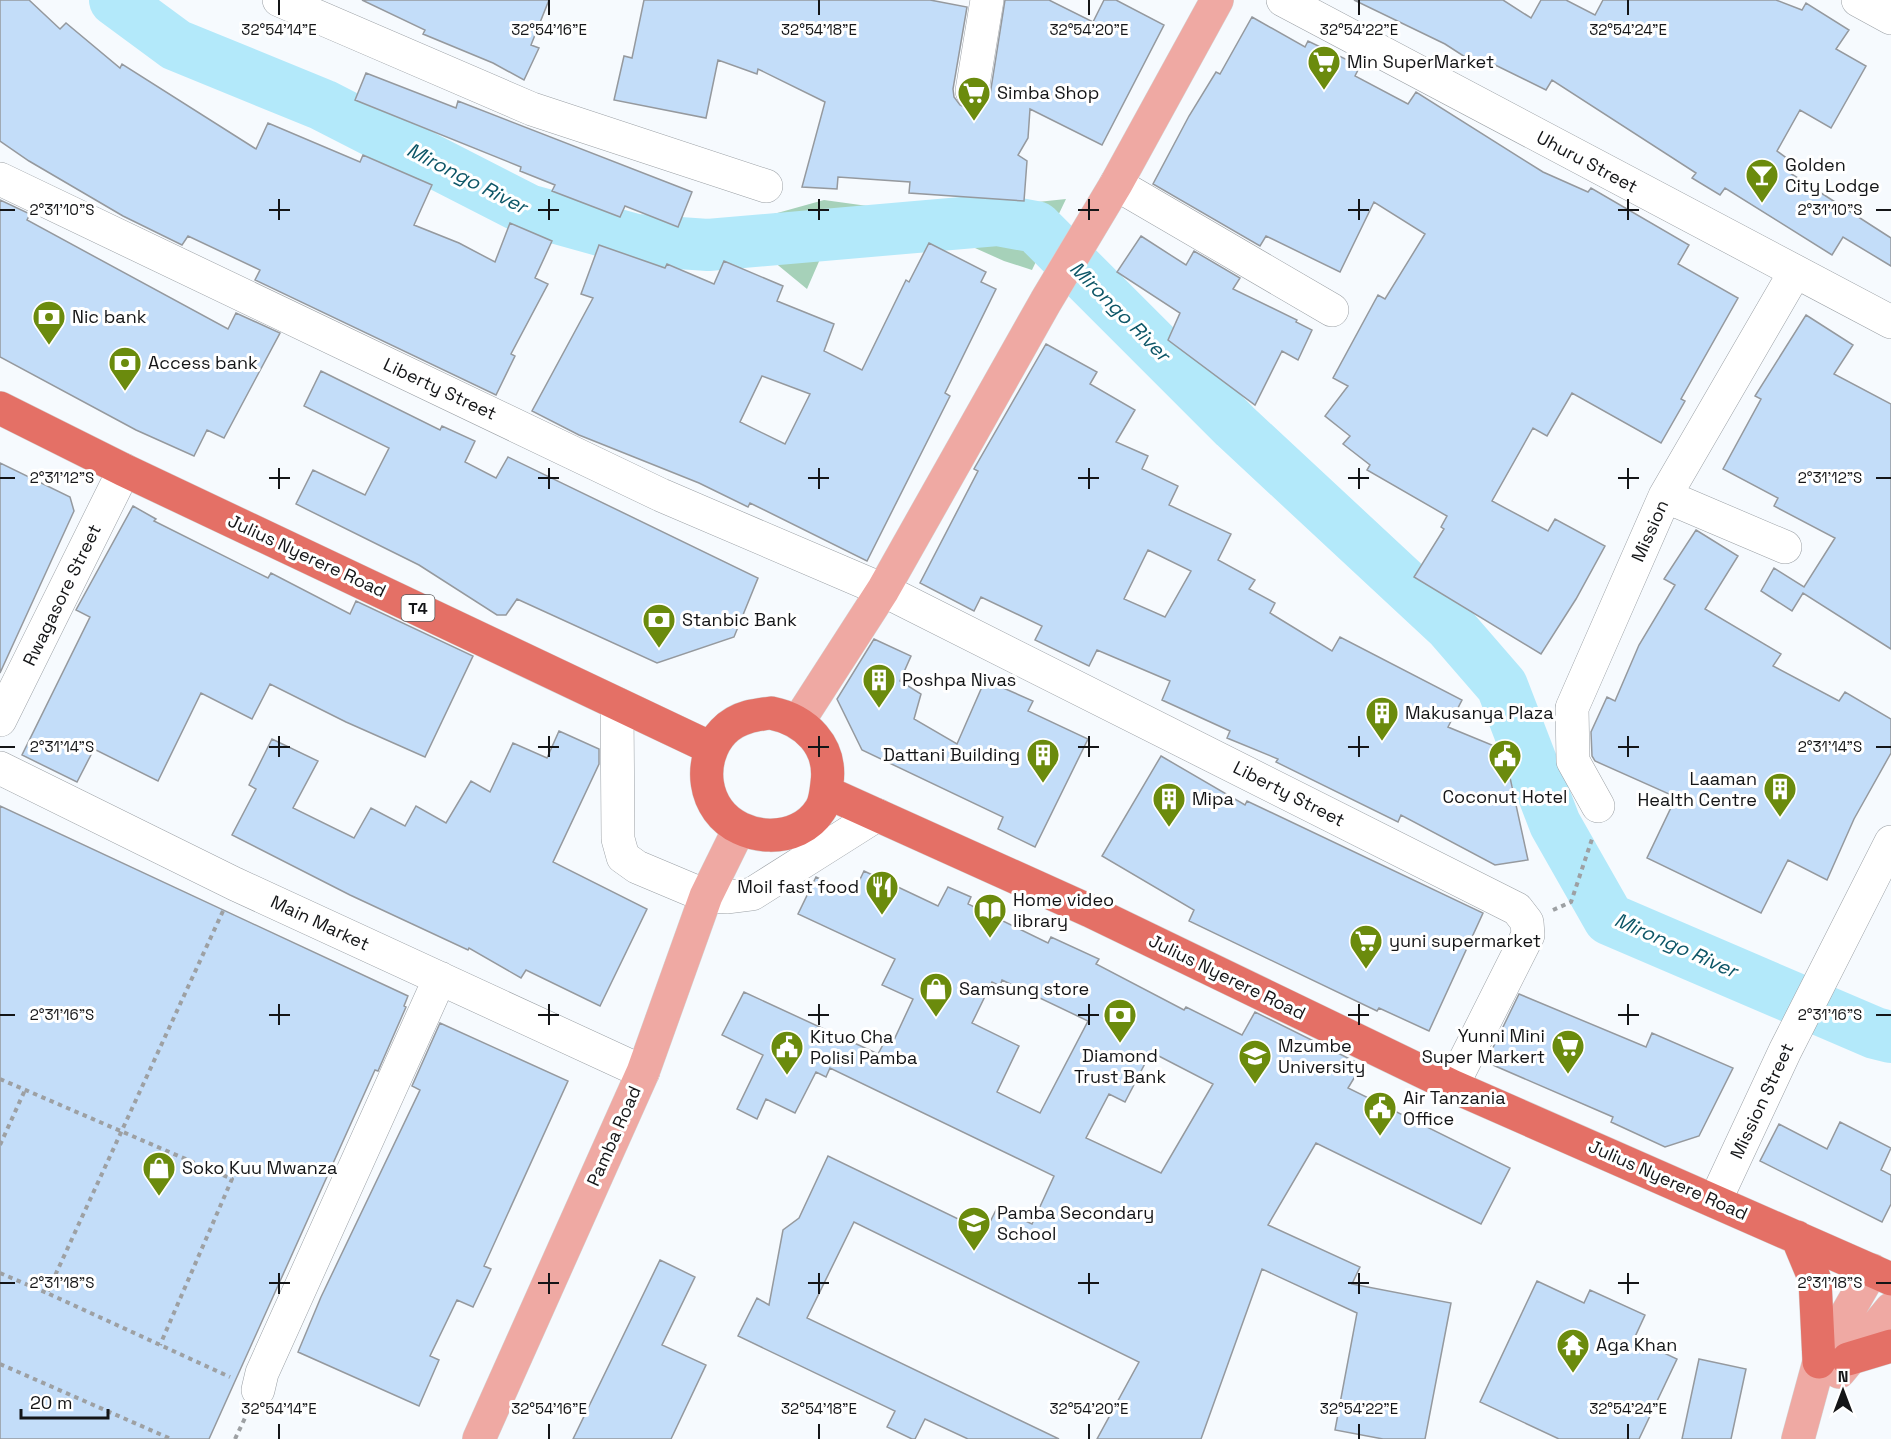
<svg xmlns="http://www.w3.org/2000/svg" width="1891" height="1439" viewBox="0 0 1891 1439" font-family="'Space Grotesk',sans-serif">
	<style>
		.green { fill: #a6d1b9 }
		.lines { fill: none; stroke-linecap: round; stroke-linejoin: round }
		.river { stroke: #b3e9fa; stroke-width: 52 }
		.building { fill: #c3ddf9; stroke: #95999e; stroke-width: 1.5; fill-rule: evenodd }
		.minor-casing { stroke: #9ba0a5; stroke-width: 34 }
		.major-casing { stroke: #d5d5d5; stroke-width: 34 }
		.highway-casing { stroke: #d5d5d5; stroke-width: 34 }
		.path { stroke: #9da0a3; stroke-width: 4; stroke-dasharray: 4.5 4.5; stroke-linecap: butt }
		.minor { stroke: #fff; stroke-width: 33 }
		.major { stroke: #efa9a3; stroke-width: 33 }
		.highway { stroke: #e47066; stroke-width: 33 }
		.ticks { fill: none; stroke: #141517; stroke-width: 2 }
		.labels { text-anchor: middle; stroke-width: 6; stroke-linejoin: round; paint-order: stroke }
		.shield { fill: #fff; stroke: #5a5b5d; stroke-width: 1.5 }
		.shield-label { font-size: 16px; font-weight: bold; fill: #141517 }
		.poi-label { font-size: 18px; fill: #141517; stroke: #fff; text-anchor: start }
		.street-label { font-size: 18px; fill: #141517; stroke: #fff }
		.water-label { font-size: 20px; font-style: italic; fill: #0d5667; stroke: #fff }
		.ticks-label { font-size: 15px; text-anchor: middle; fill: #141517; stroke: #fff; stroke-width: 6; stroke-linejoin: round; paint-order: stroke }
	</style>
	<rect width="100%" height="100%" fill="#f6fafe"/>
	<!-- green -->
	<path class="green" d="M1066,199L1032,270L1004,261L946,235L891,248L824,250L807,289L762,252L712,254L703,269L682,251L705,222L724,228L824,200L897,210L999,206Z"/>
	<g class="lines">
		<!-- river -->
		<path class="river" d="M115,0L176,45L323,105L528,210L636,240L708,245L997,220L1036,227L1235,426L1450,626L1502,686L1555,824L1609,919L1875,1033L1891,1037"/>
	</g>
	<!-- building -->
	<path class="building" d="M0,0H29L60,29L66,23L120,68L122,64L256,149L268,123L360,162L363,155L432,185L414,225L459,243L495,262L510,223L552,241L535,278L548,284L511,354L515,356L496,395L255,280L260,270L188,236L182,245L123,216L29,161L0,141Z
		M362,0H549L531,45L539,48L524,80L493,63L423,34L425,30Z
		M644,0H930L967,7L953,89L954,97L960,105L970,110L979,108L986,103L990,95L1005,0H1049L1093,22L1104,0H1116L1164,25L1102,145L1030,109L1028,138L1018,155L1027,161L1024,201L909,193L910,182L838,177L837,189L802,187L825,102L758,69L757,74L718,60L706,118L614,100L624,56L632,58Z
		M1354,0H1503L1531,18L1541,0H1566L1595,15L1603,0H1776L1802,10L1806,3L1849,30L1836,49L1866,66L1831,128L1800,110L1777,151L1796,165L1790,173L1891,238V266L1843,237L1832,255L1725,188L1720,195L1692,178L1696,173L1552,80L1546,90L1483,59L1479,66L1445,44Z
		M1252,17L1305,47L1308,41L1360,66L1355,76L1408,104L1416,92L1543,172L1588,192L1591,188L1689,245L1678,264L1738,298L1681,399L1685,401L1661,443L1572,393L1547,436L1533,428L1492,501L1548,531L1555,519L1605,546L1576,599L1541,654L1414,577L1444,529L1441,527L1447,516L1367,470L1370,465L1343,444L1350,436L1325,416L1348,386L1333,378L1378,295L1385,299L1425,234L1374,202L1340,272L1266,236L1260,246L1153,184L1189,116L1216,72L1220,74Z
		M366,73L456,108L458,101L692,192L678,227L625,206L620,217L552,191L555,185L520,171L521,167L355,100Z
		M0,200L30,214L27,220L228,329L236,313L280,333L224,438L207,430L194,456L136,430L0,357Z
		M1141,236L1186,265L1194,251L1240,278L1233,289L1297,320L1296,322L1312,330L1298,360L1282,351L1255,405L1168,340L1180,313L1117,272Z
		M929,243L986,272L981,282L996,289L945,393L950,396L867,561L750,503L748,507L699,483L579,435L532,411L593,298L581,294L599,245L665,268L667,264L714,284L724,261L783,286L777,301L834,324L824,351L862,370L906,280L909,282ZM762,376L810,394L785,444L740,422Z
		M1806,315L1853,345L1834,374L1891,404V649L1803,593L1792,611L1761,591L1774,568L1804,587L1835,538L1774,506L1778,498L1723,469L1761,399L1755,396Z
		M1046,344L1097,372L1090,384L1135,410L1116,442L1148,456L1142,469L1178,486L1169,505L1231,534L1218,560L1255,580L1249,589L1275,603L1270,613L1332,651L1340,637L1462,700L1448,727L1504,750L1528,860L1495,865L1401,815L1398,822L1276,762L1278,759L1227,738L1230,731L1162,700L1170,681L1097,650L1089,666L1035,640L1042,626L981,597L974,611L920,583L978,471L974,469ZM1148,550L1191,571L1165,617L1124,599Z
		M321,371L440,430L442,426L475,441L465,462L496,478L508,457L758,578L734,637L657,663L517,599L506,615H497L419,565L296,504L313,470L365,495L389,448L304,406Z
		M0,463L70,497L74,511L0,673Z
		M133,506L156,519L154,521L268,578L271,573L350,614L356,601L473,656L425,757L346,722L270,684L252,719L201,693L158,781L94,749L77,782L22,755L90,617L76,610Z
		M1696,530L1738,556L1705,609L1781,654L1773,666L1839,701L1845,692L1891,719V753L1854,819L1827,880L1788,860L1761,913L1647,858L1676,797L1595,761L1592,756L1591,732L1607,697L1615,701L1639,645L1675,585L1664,579Z
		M874,639L911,656L900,681L921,694L914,719L957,744L985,680L1033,701L1028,711L1088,739L1035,847L998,829L1003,817L862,750L837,699Z
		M559,731L599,749V764L553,862L647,909L600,1006L526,970L521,978L469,948L468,950L350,895L232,835L256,789L249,785L272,739L318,761L293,808L354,838L371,808L405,826L416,806L446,823L471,781L490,792L513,743L547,758Z
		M1161,756L1245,805L1247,801L1483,913L1429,1031L1379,1008L1377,1011L1189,921L1194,910L1102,856Z
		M0,806L408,996L404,1006L406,1007L378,1071L375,1070L209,1439H0Z
		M864,871L938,906L948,887L971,897L968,904L1048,943L1051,937L1099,959L1096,964L1184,1010L1186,1007L1242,1035L1255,1012L1362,1065L1348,1088L1510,1168L1481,1224L1316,1143L1268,1225L1360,1267L1352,1284L1451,1303L1425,1439H1383L1335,1430L1357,1313L1262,1269L1201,1439H1097L1139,1362L854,1222L807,1318L1059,1439H968L925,1419L915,1439H912L887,1427L895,1411L738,1336L757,1298L769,1305L783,1230L799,1218L828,1156L985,1232L997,1208L1032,1224L1054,1176L830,1068L826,1077L816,1072L795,1113L766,1099L757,1119L737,1109L763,1055L722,1035L744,992L878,1054L886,1039L893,1042L913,999L882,985L895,959L798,914L816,877L853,894ZM1002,980L1088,1021L1040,1113L997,1092L1019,1046L972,1023L992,982L1000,986ZM1151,1052L1213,1084L1161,1173L1086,1138L1109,1094L1125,1102Z
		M1519,994L1646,1047L1652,1033L1733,1068L1699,1136L1665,1147L1611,1122L1613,1117L1486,1062Z
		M440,1023L568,1081L484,1266L491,1269L473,1307L457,1300L430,1356L439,1360L419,1406L298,1352L321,1297L420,1090L412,1086Z
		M1840,1122L1891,1148L1881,1170L1891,1175V1204L1882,1222L1760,1161L1779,1124L1827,1149Z
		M660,1260L695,1277L662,1345L706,1365L671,1439H573Z
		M1537,1281L1584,1303L1590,1290L1645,1315L1634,1339L1677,1359L1639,1439H1559L1480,1402Z
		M1699,1359L1746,1369L1731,1439H1682Z"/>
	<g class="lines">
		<!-- minor casing -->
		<g class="minor-casing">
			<path id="minor" d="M279,0L532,109L766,186
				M1283,0L1891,322
				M1858,0L1891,18
				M972,91L987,0
				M0,179L661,495L883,590L1517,909L1527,922L1528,935L1452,1086
				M1116,184L1332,310
				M1665,496L1785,547
				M617,704L618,839L623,857L637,867L706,896L728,897L752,894L877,815
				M0,720L124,470
				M0,768L235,884L643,1072
				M1598,806L1573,761L1572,708L1665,496L1795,272
				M1715,1201L1785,1051L1891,842
				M258,1390L262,1373L440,978"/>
		</g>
		<!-- major casing -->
		<g class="major-casing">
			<path id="major" d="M798,722L883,590L1046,301L1116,184L1217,0
				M1839,1372L1891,1309
				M479,1439L643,1072L706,896L739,829
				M1798,1439L1819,1362L1872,1270"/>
		</g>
		<!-- highway casing -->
		<g class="highway-casing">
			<path id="highway" d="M0,408L124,470L711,748
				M771,713C806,720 832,746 827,783C826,792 825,803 820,810C798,845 741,842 718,810C695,778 708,728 748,717C755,715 763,714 771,713Z
				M826,792L1090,911L1452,1086L1891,1279
				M1797,1237L1815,1280L1819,1362
				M1848,1359L1891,1346"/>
		</g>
		<!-- path -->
		<path class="path" d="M1553,910L1571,902L1593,836
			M223,911L47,1293L230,1377
			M0,1079L232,1179L160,1345
			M0,1145L25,1090
			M0,1273L47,1293
			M0,1364L171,1439
			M235,1439L245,1418"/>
		<!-- minor -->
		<use href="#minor" class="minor"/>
		<!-- major -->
		<use href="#major" class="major"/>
		<!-- highway -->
		<use href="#highway" class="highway"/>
	</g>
	<!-- ticks -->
	<path class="ticks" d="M279,0V15M549,0V15M819,0V15M1089,0V15M1359,0V15M1628,0V15M279,199V220M549,199V220M819,199V220M1089,199V220M1359,199V220M1628,199V220M0,210H15M269,210H290M538,210H559M808,210H829M1078,210H1099M1348,210H1369M1618,210H1639M1876,210H1891M279,468V489M549,468V489M819,468V489M1089,468V489M1359,468V489M1628,468V489M0,478H15M269,478H290M538,478H559M808,478H829M1078,478H1099M1348,478H1369M1618,478H1639M1876,478H1891M279,736V757M549,736V757M819,736V757M1089,736V757M1359,736V757M1628,736V757M0,747H15M269,747H290M538,747H559M808,747H829M1078,747H1099M1348,747H1369M1618,747H1639M1876,747H1891M279,1004V1025M549,1004V1025M819,1004V1025M1089,1004V1025M1359,1004V1025M1628,1004V1025M0,1015H15M269,1015H290M538,1015H559M808,1015H829M1078,1015H1099M1348,1015H1369M1618,1015H1639M1876,1015H1891M279,1273V1294M549,1273V1294M819,1273V1294M1089,1273V1294M1359,1273V1294M1628,1273V1294M0,1283H15M269,1283H290M538,1283H559M808,1283H829M1078,1283H1099M1348,1283H1369M1618,1283H1639M1876,1283H1891M279,1424V1439M549,1424V1439M819,1424V1439M1089,1424V1439M1359,1424V1439M1628,1424V1439"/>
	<!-- icons -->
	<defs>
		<g id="supermarket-pin" transform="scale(1.725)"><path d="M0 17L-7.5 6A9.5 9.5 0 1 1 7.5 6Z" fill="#6b8b0d" stroke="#fff"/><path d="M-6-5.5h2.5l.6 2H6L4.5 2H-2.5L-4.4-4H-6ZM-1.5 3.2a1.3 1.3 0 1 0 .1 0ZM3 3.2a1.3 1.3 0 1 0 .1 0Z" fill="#fff"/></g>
		<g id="bar-pin" transform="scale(1.725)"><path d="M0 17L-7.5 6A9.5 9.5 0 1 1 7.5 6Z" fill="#6b8b0d" stroke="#fff"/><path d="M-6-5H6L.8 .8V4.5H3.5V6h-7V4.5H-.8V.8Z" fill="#fff"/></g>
		<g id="bank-pin" transform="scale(1.725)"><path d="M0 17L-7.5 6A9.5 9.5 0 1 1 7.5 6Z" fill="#6b8b0d" stroke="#fff"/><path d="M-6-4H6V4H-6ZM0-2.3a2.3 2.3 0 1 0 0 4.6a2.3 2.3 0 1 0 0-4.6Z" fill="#fff"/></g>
		<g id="building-pin" transform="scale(1.725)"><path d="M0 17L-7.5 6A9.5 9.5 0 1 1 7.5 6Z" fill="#6b8b0d" stroke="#fff"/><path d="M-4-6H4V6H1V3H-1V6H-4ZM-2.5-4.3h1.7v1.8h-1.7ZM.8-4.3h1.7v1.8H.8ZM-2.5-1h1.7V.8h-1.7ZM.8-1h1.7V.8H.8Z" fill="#fff"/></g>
		<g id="civic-pin" transform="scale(1.725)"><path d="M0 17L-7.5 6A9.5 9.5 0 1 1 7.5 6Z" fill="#6b8b0d" stroke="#fff"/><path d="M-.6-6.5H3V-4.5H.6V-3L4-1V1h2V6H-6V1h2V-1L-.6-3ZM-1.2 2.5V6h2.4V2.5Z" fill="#fff"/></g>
		<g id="restaurant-pin" transform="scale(1.725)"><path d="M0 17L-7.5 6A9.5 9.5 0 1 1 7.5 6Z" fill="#6b8b0d" stroke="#fff"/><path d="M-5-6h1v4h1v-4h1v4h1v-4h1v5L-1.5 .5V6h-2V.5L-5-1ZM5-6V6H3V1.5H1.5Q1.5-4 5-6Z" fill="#fff"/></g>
		<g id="library-pin" transform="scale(1.725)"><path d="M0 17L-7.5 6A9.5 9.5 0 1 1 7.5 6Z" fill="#6b8b0d" stroke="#fff"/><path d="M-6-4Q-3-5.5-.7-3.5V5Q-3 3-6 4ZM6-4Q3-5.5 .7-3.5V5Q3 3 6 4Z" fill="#fff"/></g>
		<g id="shop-pin" transform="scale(1.725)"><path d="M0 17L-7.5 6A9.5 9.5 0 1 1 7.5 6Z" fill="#6b8b0d" stroke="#fff"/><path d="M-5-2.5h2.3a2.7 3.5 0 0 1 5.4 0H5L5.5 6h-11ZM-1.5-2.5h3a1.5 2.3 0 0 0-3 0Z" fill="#fff"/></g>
		<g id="university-pin" transform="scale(1.725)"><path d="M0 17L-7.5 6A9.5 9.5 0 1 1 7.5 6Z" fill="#6b8b0d" stroke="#fff"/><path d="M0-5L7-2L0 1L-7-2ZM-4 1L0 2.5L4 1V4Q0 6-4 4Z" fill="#fff"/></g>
		<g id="school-pin" transform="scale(1.725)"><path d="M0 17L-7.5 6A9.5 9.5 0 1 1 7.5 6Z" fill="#6b8b0d" stroke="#fff"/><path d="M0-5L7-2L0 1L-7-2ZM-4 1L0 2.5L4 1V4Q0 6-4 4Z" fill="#fff"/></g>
		<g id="temple-pin" transform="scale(1.725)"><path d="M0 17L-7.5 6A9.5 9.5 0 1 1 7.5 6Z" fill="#6b8b0d" stroke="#fff"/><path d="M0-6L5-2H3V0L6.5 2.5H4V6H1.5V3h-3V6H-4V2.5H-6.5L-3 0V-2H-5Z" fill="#fff"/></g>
	</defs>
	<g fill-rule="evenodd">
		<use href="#supermarket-pin" x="1324" y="62"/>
		<use href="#supermarket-pin" x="974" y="93"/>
		<use href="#bar-pin" x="1762" y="175"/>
		<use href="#bank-pin" x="49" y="317"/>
		<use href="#bank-pin" x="125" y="363"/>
		<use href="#bank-pin" x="659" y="620"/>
		<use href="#building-pin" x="879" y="680"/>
		<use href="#building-pin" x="1382" y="713"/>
		<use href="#building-pin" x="1043" y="755"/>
		<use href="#civic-pin" x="1505" y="756"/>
		<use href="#building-pin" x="1780" y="789"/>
		<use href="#building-pin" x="1169" y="799"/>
		<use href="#restaurant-pin" x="882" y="887"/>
		<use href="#library-pin" x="990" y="910"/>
		<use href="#supermarket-pin" x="1366" y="941"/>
		<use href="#shop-pin" x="936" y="989"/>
		<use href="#bank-pin" x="1120" y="1015"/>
		<use href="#supermarket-pin" x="1568" y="1046"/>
		<use href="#civic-pin" x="787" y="1047"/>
		<use href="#university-pin" x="1255" y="1056"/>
		<use href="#civic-pin" x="1380" y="1108"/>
		<use href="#shop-pin" x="159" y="1168"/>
		<use href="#school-pin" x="974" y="1223"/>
		<use href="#temple-pin" x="1573" y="1345"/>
	</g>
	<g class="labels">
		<!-- shield labels -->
		<rect class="shield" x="401.5" y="595" width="33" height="26" rx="4.5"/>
		<g class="shield-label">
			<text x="418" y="614">T4</text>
		</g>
		<!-- poi labels -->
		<g class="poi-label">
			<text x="1347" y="68">Min SuperMarket</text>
			<text x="997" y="99">Simba Shop</text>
			<text x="1785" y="171">Golden<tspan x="1785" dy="21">City Lodge</tspan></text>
			<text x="72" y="323">Nic bank</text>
			<text x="148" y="369">Access bank</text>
			<text x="682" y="626">Stanbic Bank</text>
			<text x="902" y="686">Poshpa Nivas</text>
			<text x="1405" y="719">Makusanya Plaza</text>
			<text x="1020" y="761" text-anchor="end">Dattani Building</text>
			<text x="1757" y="785" text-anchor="end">Laaman<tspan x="1757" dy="21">Health Centre</tspan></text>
			<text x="1505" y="803" text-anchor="middle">Coconut Hotel</text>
			<text x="1192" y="805">Mipa</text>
			<text x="859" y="893" text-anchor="end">Moil fast food</text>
			<text x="1013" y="906">Home video<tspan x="1013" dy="21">library</tspan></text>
			<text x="1389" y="947">yuni supermarket</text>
			<text x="959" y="995">Samsung store</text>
			<text x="1545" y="1042" text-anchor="end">Yunni Mini<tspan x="1545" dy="21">Super Markert</tspan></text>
			<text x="810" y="1043">Kituo Cha<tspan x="810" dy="21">Polisi Pamba</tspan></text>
			<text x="1278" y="1052">Mzumbe<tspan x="1278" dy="21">University</tspan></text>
			<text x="1120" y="1062" text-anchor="middle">Diamond<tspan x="1120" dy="21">Trust Bank</tspan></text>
			<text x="1403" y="1104">Air Tanzania<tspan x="1403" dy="21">Office</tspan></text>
			<text x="182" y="1174">Soko Kuu Mwanza</text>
			<text x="997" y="1219">Pamba Secondary<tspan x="997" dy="21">School</tspan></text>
			<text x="1596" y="1351">Aga Khan</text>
		</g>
		<!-- street labels -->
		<g class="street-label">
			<text transform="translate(1587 162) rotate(28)" y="6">Uhuru Street</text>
			<text transform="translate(440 389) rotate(25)" y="6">Liberty Street</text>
			<text transform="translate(1650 531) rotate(-66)" y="6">Mission</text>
			<text transform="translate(307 556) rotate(25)" y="6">Julius Nyerere Road</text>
			<text transform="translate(62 595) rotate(-64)" y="6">Rwagasore Street</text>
			<text transform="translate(1289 794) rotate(27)" y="6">Liberty Street</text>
			<text transform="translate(320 923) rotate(25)" y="6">Main Market</text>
			<text transform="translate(1227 977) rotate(26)" y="6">Julius Nyerere Road</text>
			<text transform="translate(1762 1101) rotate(-65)" y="6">Mission Street</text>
			<text transform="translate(614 1136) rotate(-66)" y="6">Pamba Road</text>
			<text transform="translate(1668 1180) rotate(24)" y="6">Julius Nyerere Road</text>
		</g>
		<!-- water labels -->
		<g class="water-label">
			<text transform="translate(467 178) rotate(27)" y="7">Mirongo River</text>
			<text transform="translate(1120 311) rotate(45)" y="7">Mirongo River</text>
			<text transform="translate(1676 945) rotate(24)" y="7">Mirongo River</text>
		</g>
	</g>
	<g class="ticks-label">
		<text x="279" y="35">32°54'14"E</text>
		<text x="549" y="35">32°54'16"E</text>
		<text x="819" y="35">32°54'18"E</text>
		<text x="1089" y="35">32°54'20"E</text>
		<text x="1359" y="35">32°54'22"E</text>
		<text x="1628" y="35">32°54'24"E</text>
		<text x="62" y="215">2°31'10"S</text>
		<text x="1830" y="215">2°31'10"S</text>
		<text x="62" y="483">2°31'12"S</text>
		<text x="1830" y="483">2°31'12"S</text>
		<text x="62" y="752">2°31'14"S</text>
		<text x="1830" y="752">2°31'14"S</text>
		<text x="62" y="1020">2°31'16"S</text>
		<text x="1830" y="1020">2°31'16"S</text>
		<text x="62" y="1288">2°31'18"S</text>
		<text x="1830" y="1288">2°31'18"S</text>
		<text x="279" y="1414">32°54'14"E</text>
		<text x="549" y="1414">32°54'16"E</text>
		<text x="819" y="1414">32°54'18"E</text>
		<text x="1089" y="1414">32°54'20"E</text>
		<text x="1359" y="1414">32°54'22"E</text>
		<text x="1628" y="1414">32°54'24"E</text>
	</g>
	<!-- north arrow -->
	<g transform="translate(1843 1391)" stroke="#ffffff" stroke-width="4.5" paint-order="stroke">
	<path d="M0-4.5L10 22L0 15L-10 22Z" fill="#141517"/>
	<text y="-9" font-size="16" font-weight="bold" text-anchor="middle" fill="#141517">N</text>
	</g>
	<!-- scale -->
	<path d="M21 1409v9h87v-9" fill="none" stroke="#141517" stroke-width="3"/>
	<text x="30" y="1409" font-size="18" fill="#141517" stroke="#ffffff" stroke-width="4.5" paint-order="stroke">20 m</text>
</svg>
